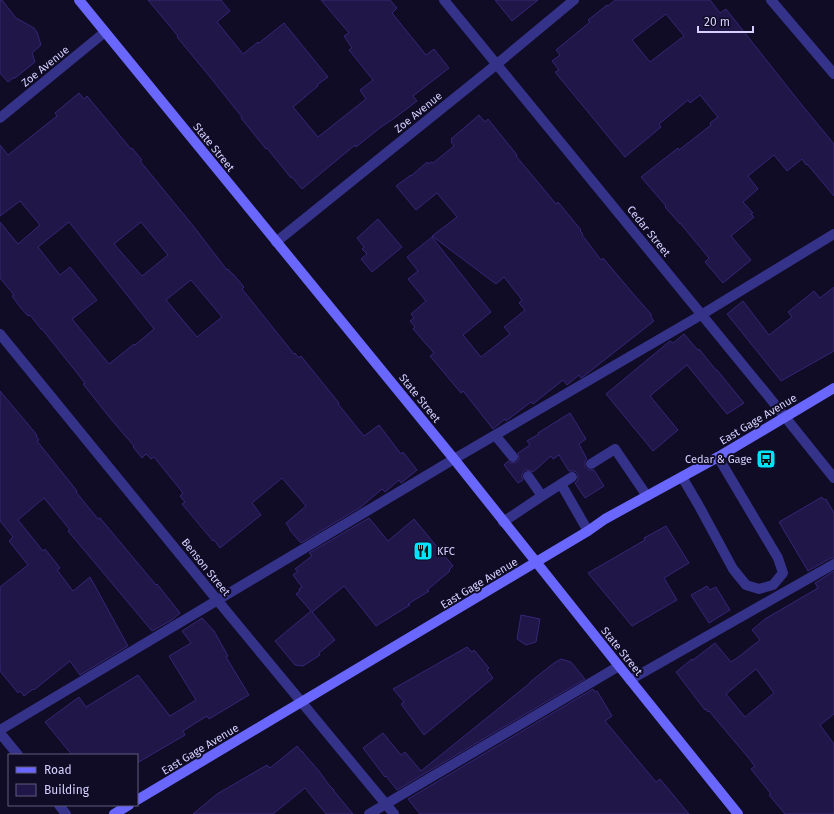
<svg xmlns="http://www.w3.org/2000/svg" width="834" height="814" viewBox="0 0 834 814" font-family="'Fira Sans',sans-serif">
	<style>
		.building { fill: #201648; stroke: #352677; fill-rule: evenodd }
		.lines { fill: none; stroke-linecap: round; stroke-linejoin: round }
		.service { stroke: #353289; stroke-width: 10 }
		.minor { stroke: #353289; stroke-width: 10 }
		.secondary { stroke: #6a67ff; stroke-width: 10 }
		.labels { text-anchor: middle; stroke-width: 4; stroke-linejoin: round; paint-order: stroke }
		.street-label { font-size: 11px; fill: #d5d0ff; stroke: #100c25 }
		.poi-label { font-size: 11px; fill: #d5d0ff; stroke: #100c25; text-anchor: end }
	</style>
	<rect width="100%" height="100%" fill="#100c25"/>
	<!-- building -->
	<path class="building" d="M0,0H2L16,18L34,28L37,32L41,45L32,53L35,62L15,78H13L8,82L0,73Z
		M148,0H221L230,11L217,22L243,54L258,42L259,43L284,23L328,77L317,85L318,86L293,107L318,137L366,99L360,90L373,80L349,50L352,48L344,36L349,33L321,0H390L397,8L392,13L426,55L434,49L449,68L413,96L417,101L396,117L381,127L356,147L355,145L302,189L292,177L291,178L267,148L266,149L241,118L242,117L210,77L177,37L178,36Z
		M495,0H538L512,21Z
		M615,0H710L720,13L726,9L797,99L834,144V196L807,164L806,165L802,159L787,171L774,155L748,176L758,189L743,202L753,213L751,214L754,217L731,236L751,260L723,283L705,262L709,258L680,223V224L665,207L666,206L641,177L678,148L679,150L711,125L710,123L718,117L700,95L690,103L688,100L659,124L661,127L625,157L555,72L559,70L552,61L560,55L556,50L590,22L588,20L607,5L608,6ZM666,14L684,36L650,62L632,40Z
		M79,93L84,99L87,96L131,149L132,148L142,160L140,161L194,227L227,270L228,269L232,274H233L244,287L242,289L294,354L295,353L299,358L301,356L339,403L338,404L364,436L379,425L401,454L403,452L417,470L401,483L399,480L385,492L382,489L361,507L301,543L289,529H290L286,523L306,506L282,478L252,503L261,515L220,548L214,540L213,541L182,504L185,502L180,496L183,493L154,457L151,459L146,454L142,458L133,447L134,446L110,418L83,384L85,383L42,329H41L30,315L28,316L20,307L12,296L14,295L0,278V222L18,244L40,225L20,201L0,216V145L8,155L57,116L55,113ZM69,222L154,329L135,345L134,344L109,364L72,319L97,300L70,267L60,275L38,247ZM141,222L168,255L142,276L114,244ZM191,280L222,317L197,337L166,300Z
		M479,115L485,122L488,119L517,155L516,156L556,204L558,202L581,230L580,231L583,234L582,235L601,260L603,258L635,296L651,314V317L654,321L584,376L581,378L579,375L567,385L563,380L533,404L531,402L506,421L505,419L493,429L463,391L461,393L430,356L434,353L413,329L415,327L410,321L414,318L411,314L426,301L408,279L418,271L407,257L432,237L491,312L463,335L481,357L510,334L504,327L525,310L519,303L522,300L504,277L496,284L432,236L457,217L437,193L416,210L396,186L411,175V176L427,162L428,164L431,162L433,163L454,146L451,142L452,141L451,139Z
		M378,219L402,247L372,272L361,259L367,254L362,249L364,247L357,238Z
		M834,287V351L781,381L727,314L743,301L769,335L792,317L788,312L814,291L820,298Z
		M684,334L696,348L698,350L699,349L716,370H717L744,403L727,414L687,365L650,396L678,430L653,451L606,394L670,341L673,343Z
		M0,391L37,435L36,436L39,440L37,441L77,491L76,492L98,519L100,518L156,585L157,584L180,613L172,620L152,631L95,563L68,531L70,530L44,498L18,520L43,551L45,549L60,568L57,570L73,591L90,577L128,646L80,675L70,661L34,690L33,689L24,696L20,691L18,693L0,671V587L28,565L9,541L13,537L0,521Z
		M570,413L586,439L579,444L587,459L585,461V467L588,470H594L604,486L585,498L575,483L578,480V474L575,471H569L559,455L553,459L551,456L533,472L528,470H525L522,474V477L523,480L518,483L504,465L508,461L511,463L517,462L519,459L518,453L530,445L527,441L539,434L538,433Z
		M822,497L824,500L826,499L834,513V558H831L808,571L779,522Z
		M369,518L388,541L414,519L453,566L449,570L450,571L427,590L429,591L408,604L410,605L376,626L344,586L312,612L335,640L319,653L320,655L303,666L295,665L275,641L311,611L296,594L300,591L299,589L302,587L293,575L298,571L295,569L312,556L309,553Z
		M666,526L689,563L664,578L677,600L632,626L588,573L645,540L644,538Z
		M834,571V714L820,725L834,744V814H785L769,795L771,794L751,769L755,766L752,763V762L709,711L708,712L706,709L705,710L676,672L692,659L693,660L715,643L731,662L737,658L760,640L752,630L765,619L818,588L815,583ZM756,669L774,693L745,717L726,694Z
		M707,586L710,590L716,587L730,610L709,623L691,595Z
		M521,615L540,619L536,642L526,645L517,639Z
		M202,618L214,631L228,656L226,657L249,695L209,719L207,716L183,731L185,735L137,763V755H72L45,722L79,697L86,707L138,675L170,716L196,700L169,656L191,643L182,631Z
		M467,647L472,652L474,650L489,668L487,670L493,678L424,735L401,704L404,702L393,689Z
		M561,659L571,662L585,679L397,790L386,776L385,777L363,748L383,733L401,755L405,752L421,771L530,683V682L554,663Z
		M593,689L595,692L597,691L612,716L605,721L656,782L660,779L689,814H420L408,799Z
		M297,746L301,751L303,752L304,754L319,771L329,785L334,790V791L353,814H326L305,788L273,814H193L217,794L267,765L270,768Z"/>
	<g class="lines">
		<!-- service -->
		<path class="service" d="M495,435L513,457
			M591,464L615,449L647,496
			M528,476L542,496
			M682,477L699,506L733,569L746,585L759,589L773,585L783,573L778,558L718,457
			M561,484L588,531
			M503,522L542,496L572,477
			M630,680L834,564
			M0,730L454,459L701,315L834,234
			M369,814L619,666"/>
		<!-- minor -->
		<path class="minor" d="M444,0L765,392L834,478
			M771,0L834,74
			M0,118L105,32
			M276,242L497,64L574,0
			M0,334L218,601L394,814
			M0,733L18,755
			M59,805L66,814"/>
		<!-- secondary -->
		<path class="secondary" d="M79,0L454,459L619,666L738,814
			M137,800L588,531L605,519L718,457L834,388
			M114,814L129,805"/>
	</g>
	<!-- icons -->
	<defs>
		<g id="bus-square" transform="scale(1)"><rect x="-9" y="-9" width="18" height="18" rx="4" fill="#00e3fb" stroke="#100c25"/><path d="M-5-6H5V4H4V6H2V4H-2V6H-4V4H-5ZM-3.5-4V0h7V-4ZM-3.5 1.2v1.5H-2V1.2ZM2 1.2v1.5H3.5V1.2Z" fill="#111"/></g>
		<g id="restaurant-square" transform="scale(1)"><rect x="-9" y="-9" width="18" height="18" rx="4" fill="#00e3fb" stroke="#100c25"/><path d="M-5-6h1v4h1v-4h1v4h1v-4h1v5L-1.5 .5V6h-2V.5L-5-1ZM5-6V6H3V1.5H1.5Q1.5-4 5-6Z" fill="#111"/></g>
	</defs>
	<g fill-rule="evenodd">
		<use href="#bus-square" x="766" y="459"/>
		<use href="#restaurant-square" x="423" y="551"/>
	</g>
	<g class="labels">
		<!-- street labels -->
		<g class="street-label">
			<text transform="translate(45 66) rotate(-39)" y="4">Zoe Avenue</text>
			<text transform="translate(418 112) rotate(-39)" y="4">Zoe Avenue</text>
			<text transform="translate(214 147) rotate(51)" y="4">State Street</text>
			<text transform="translate(649 231) rotate(51)" y="4">Cedar Street</text>
			<text transform="translate(420 398) rotate(51)" y="4">State Street</text>
			<text transform="translate(758 419) rotate(-31)" y="4">East Gage Avenue</text>
			<text transform="translate(206 567) rotate(51)" y="4">Benson Street</text>
			<text transform="translate(479 583) rotate(-31)" y="4">East Gage Avenue</text>
			<text transform="translate(622 651) rotate(51)" y="4">State Street</text>
			<text transform="translate(200 749) rotate(-31)" y="4">East Gage Avenue</text>
		</g>
		<!-- poi labels -->
		<g class="poi-label">
			<text x="752" y="463">Cedar &amp; Gage</text>
			<text x="437" y="555" text-anchor="start">KFC</text>
		</g>
	</g>
	<!-- legend -->
	<rect x="8" y="754" width="130" height="52" fill="#100c25" stroke="#5f5a7c"/>
	<rect x="16" y="767" width="20" height="6" fill="#6a67ff" stroke="#5f5a7c"/>
	<text x="44" y="774" font-size="12" fill="#d5d0ff">Road</text>
	<rect x="16" y="784" width="20" height="12" fill="#201648" stroke="#5f5a7c"/>
	<text x="44" y="794" font-size="12" fill="#d5d0ff">Building</text>
	<!-- scale -->
	<path d="M698 26v6h55v-6" fill="none" stroke="#d5d0ff" stroke-width="2"/>
	<text x="704" y="26" font-size="12" fill="#d5d0ff" stroke="#100c25" stroke-width="3" paint-order="stroke">20 m</text>
</svg>
